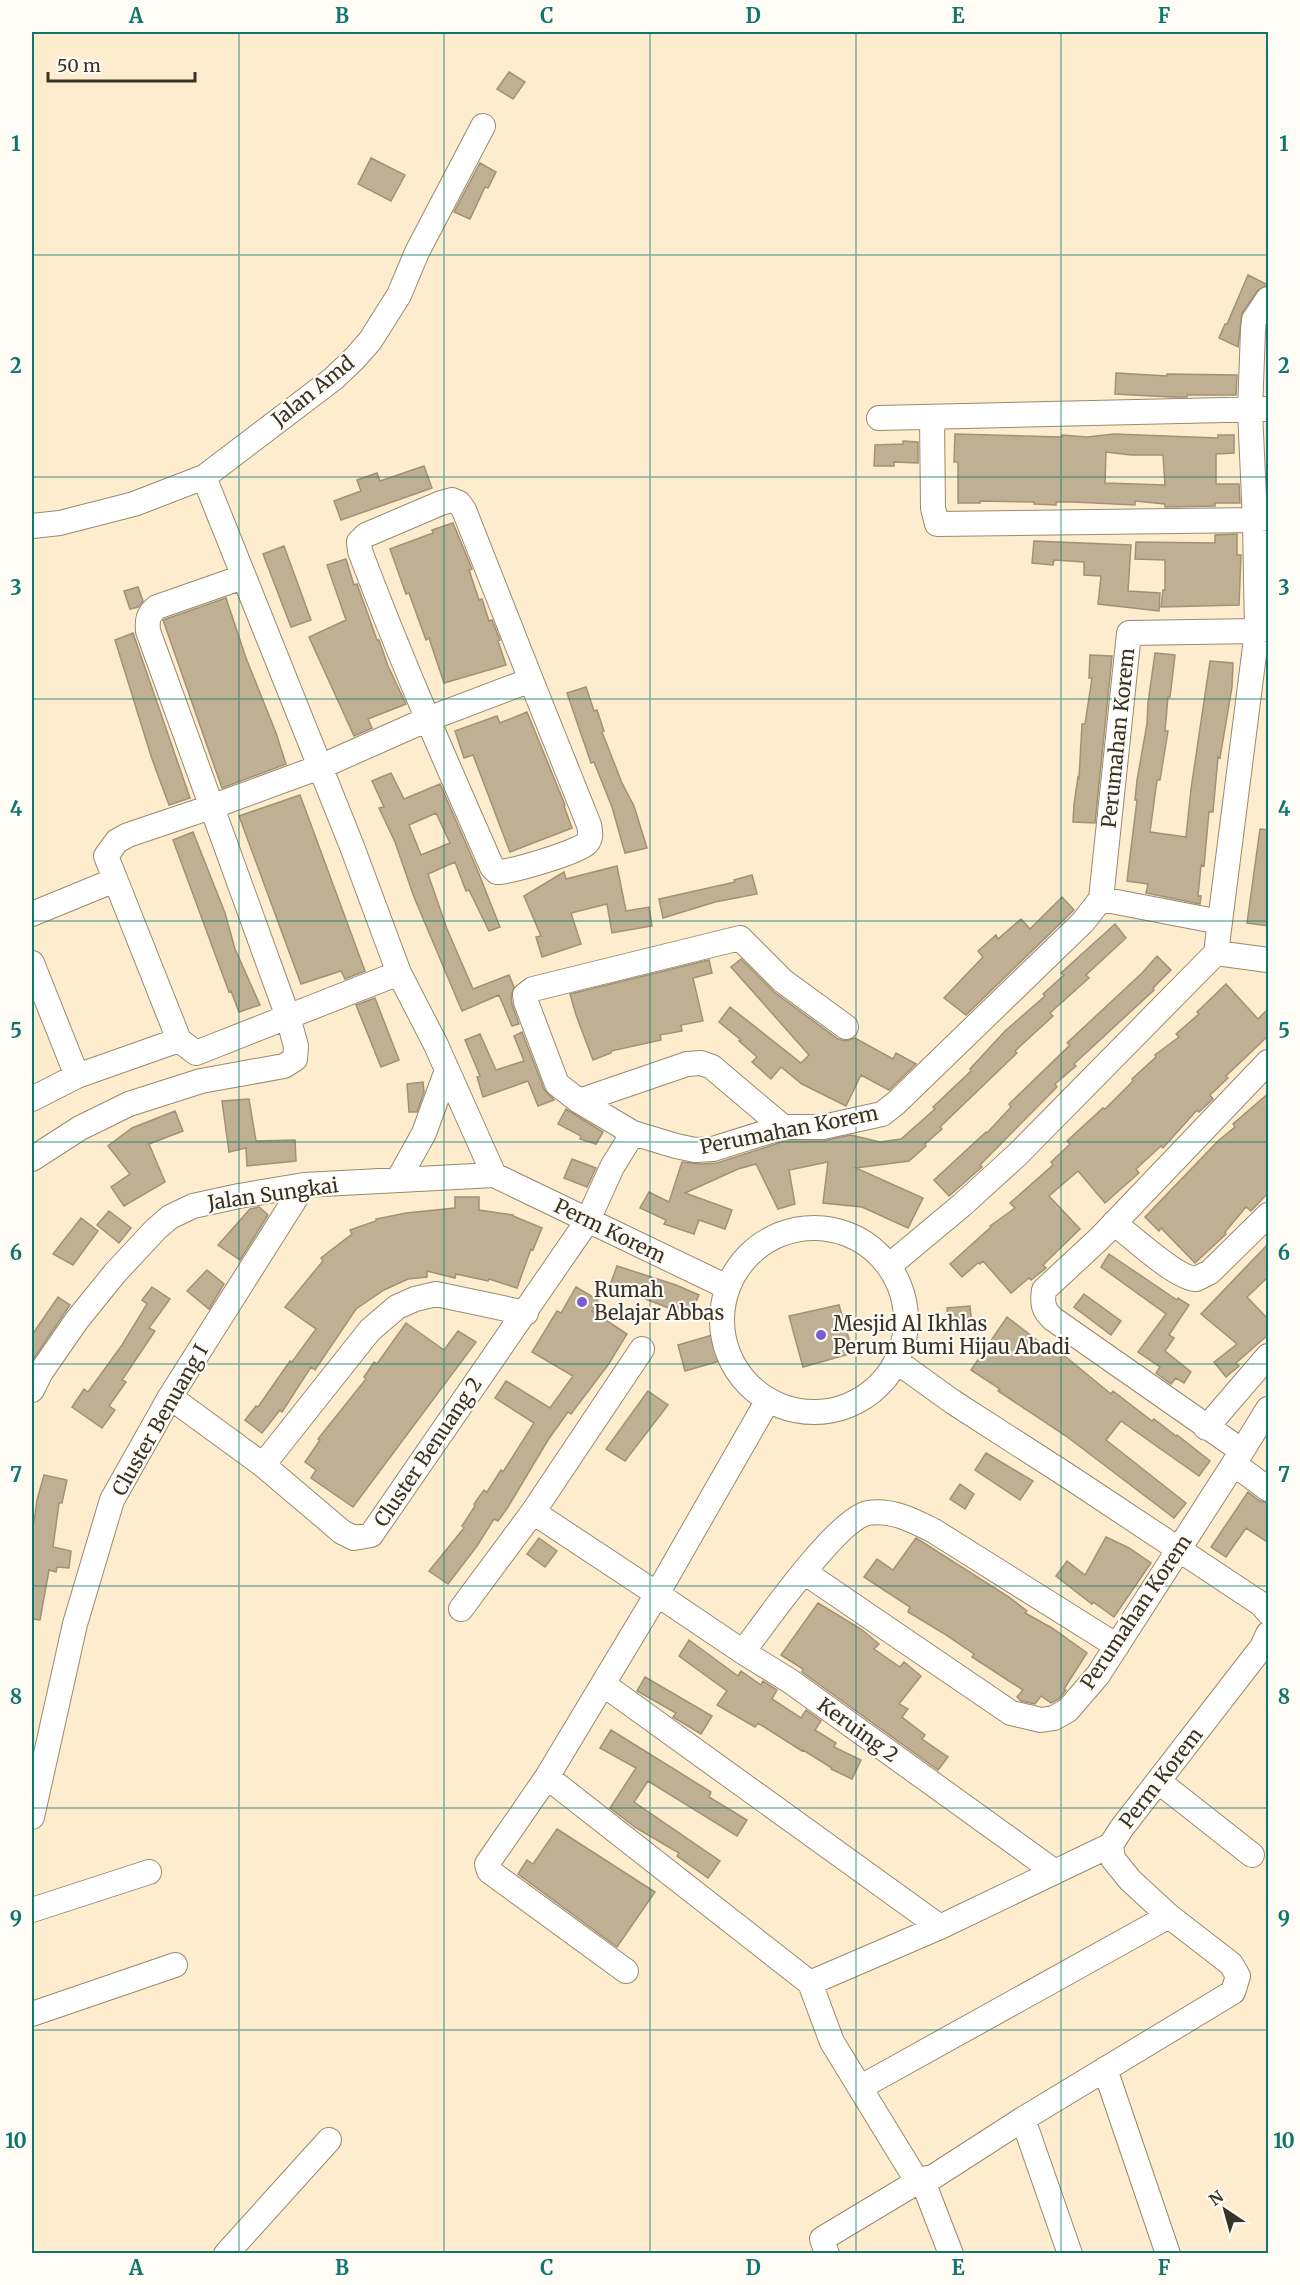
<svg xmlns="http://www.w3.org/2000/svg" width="1300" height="2285" viewBox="0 0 1300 2285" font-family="Merriweather,serif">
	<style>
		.building { fill: #c0b093; stroke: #a19175; stroke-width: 1.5; fill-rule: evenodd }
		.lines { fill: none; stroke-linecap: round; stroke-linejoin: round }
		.minor-casing { stroke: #998a6d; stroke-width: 26 }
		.minor { stroke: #fff; stroke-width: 24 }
		.grid { fill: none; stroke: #0f766e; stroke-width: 1.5; stroke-opacity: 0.55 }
		.poi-dot { fill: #7b5ad4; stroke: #fffbf5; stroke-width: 2 }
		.labels { text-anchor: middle; stroke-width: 4.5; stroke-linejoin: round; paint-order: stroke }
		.street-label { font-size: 20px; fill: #393327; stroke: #fffbf5 }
		.poi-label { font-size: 20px; fill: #393327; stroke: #fffbf5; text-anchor: start }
		.neatline { fill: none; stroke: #0f766e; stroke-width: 2 }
		.grid-label { font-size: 20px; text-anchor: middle; font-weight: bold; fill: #0f766e }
	</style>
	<rect width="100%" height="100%" fill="#fdecce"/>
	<!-- building -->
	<path class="building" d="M509,72L525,82L513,99L497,89Z
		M371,158L405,175L391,201L358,184Z
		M480,163L496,172L488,188L485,187L470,219L454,212Z
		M1248,275L1268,285L1257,291L1242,313L1238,347L1219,338L1225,324H1227Z
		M1116,373L1167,376V374L1237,375L1236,395H1187V397H1171L1115,394Z
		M955,434L1062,437V435L1087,437L1114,434L1218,438V435H1234V453L1216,454V484H1239L1240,503H1215V506L1165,507V504L1135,501V505L1073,502H1056V505L1034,504V502L980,501V503H958V462H954ZM1106,452L1131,455H1163L1165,485L1105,483Z
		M903,441L918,442V463L894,462V466H874L875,445L903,444Z
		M424,466L432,488L341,520L334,501L361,491L357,480L377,473L380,481Z
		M453,523L472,569L469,570L479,600L482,599L489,621L492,620L500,640L498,641L506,665L444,683L429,638L426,640L409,593L406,594L390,549L433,533L432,530Z
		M1237,534V555H1241L1239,605L1161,607L1163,590H1165V560L1135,559L1136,542L1215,543V535Z
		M1034,541L1131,545L1128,591L1160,593L1159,611L1098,604L1101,576L1084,575V562L1054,560L1053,565L1032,563Z
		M284,546L311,620L291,627L263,554Z
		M346,559L354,585L357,584L377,640H379L388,666L406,704L368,719L372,728L354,736L309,637L346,620L327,565Z
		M138,587L143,601L138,607L130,609L124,591Z
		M226,598L246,658L276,733L286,764L222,788L163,620Z
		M133,633L190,798L169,805L152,759L115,640Z
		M1155,653L1175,655L1170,697H1168L1165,731H1168L1160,780H1157L1150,832L1186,837L1191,789L1210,661L1233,663L1232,687L1220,758L1218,757L1213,812H1209L1204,866L1201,865L1198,896H1201L1200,904L1146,893L1148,884L1127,881L1137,800H1135L1137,780L1147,724L1148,703Z
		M1090,655L1112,656L1111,667L1095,823L1073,822L1074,804L1078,777L1079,778L1082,724H1085L1092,678H1089Z
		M586,687L594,711L597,710L604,731L602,732L622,783L634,806L647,848L625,853L612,807L594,762L591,763L567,693Z
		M527,712L565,805L564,806L572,828L510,852L473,755L464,758L455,731L497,716L500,723Z
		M391,773L404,799L440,784L477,869L500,927L489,931L469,890L466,891L455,862L428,874L447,929L473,989L509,975L514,987L511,996L512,1004L519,1024L512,1026L499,995L462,1011L414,897L395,842L379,808L384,807L372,781ZM436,813L450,843L421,855L409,825Z
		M300,795L365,971L345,979L341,971L301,984L239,816Z
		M1260,829L1269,830V926L1247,923Z
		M193,832L225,913L235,949L260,1005L239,1012L231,991L229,992L173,840Z
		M617,866L626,911L649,907L652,926L612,933L607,904L571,913L581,944L542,957L536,937L541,936L524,896L564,872L566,879Z
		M752,875L757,894L715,902L663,918L659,899L735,882L734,880Z
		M1062,897L1074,910L966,1015L944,998L983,957L978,951L996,935L998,939L1021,919L1030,929Z
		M1115,924L1126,938L1086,975L1089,978L1050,1013L1053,1016L1015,1051L1017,1053L940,1127L942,1129L925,1144L926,1146L909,1161L856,1168L923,1198L908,1228L862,1207L823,1203L828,1162L789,1170L795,1204L778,1209L756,1164L738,1169L685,1193L732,1210L725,1229L699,1220L694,1234L664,1224L666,1220L640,1208L649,1192L669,1202L682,1162L701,1164L717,1163L785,1141H823L851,1135L880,1142L901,1139L935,1109L933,1107L971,1071L970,1069L1005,1031L1045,996L1043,994L1064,975L1061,973Z
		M1157,956L1171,970L1153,988L1154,990L1074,1064L1076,1066L1055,1084L1057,1087L980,1165L982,1167L949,1196L934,1180L986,1132L987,1133L1011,1107L1009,1104L1070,1045L1067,1043L1142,973Z
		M741,959L774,992L838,1039L845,1041L855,1038L893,1059L896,1053L916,1064L889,1090L861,1075L846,1106L802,1084L781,1067L771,1079L752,1062L757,1057L739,1041L741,1040L719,1022L730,1007L801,1063L809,1055L731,967Z
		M709,960L712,973L693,978L703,1021L681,1025L682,1031L660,1035L661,1040L611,1051V1053L593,1060L576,1015L570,994Z
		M1226,984L1258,1019L1269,1008V1035L1226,1076L1228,1078L1210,1095L1213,1099L1199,1112L1197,1110L1163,1148L1161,1146L1136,1169L1139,1173L1105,1203L1078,1171L1049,1196L1080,1229L1043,1265L1046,1268L1031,1280L1029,1278L1011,1293L983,1261L980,1264L978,1263L962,1277L950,1264L991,1227L990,1226L1015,1208L1010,1203L1053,1165L1051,1162L1070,1144L1067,1141L1103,1108L1105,1109L1133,1081L1132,1079L1156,1057L1155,1055L1179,1037L1176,1034L1199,1014L1197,1012Z
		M375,998L399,1060L381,1067L356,1005Z
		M522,1032L544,1089L554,1100L538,1106L528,1081L483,1097L477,1077L480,1076L465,1040L480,1034L496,1070L524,1061L514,1036Z
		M423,1082L424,1092L417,1112H409L407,1084Z
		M1269,1093V1192L1251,1211L1246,1207L1225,1232L1226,1234L1195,1263L1161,1228L1159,1231L1145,1217L1218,1141L1235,1127L1233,1124Z
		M249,1099L256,1141L295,1140L296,1161L247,1166L246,1148L229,1152L222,1101Z
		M566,1109L603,1132L596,1144L580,1139L581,1136L558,1124Z
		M175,1111L183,1131L149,1144L165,1182L124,1206L111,1187L130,1174L108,1146L132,1128Z
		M572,1159L596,1168L587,1187L564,1178Z
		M455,1197H479V1210L513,1215V1216L542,1228L533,1250L531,1249L517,1288L489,1279L488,1281L456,1274L455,1278L427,1271V1277L408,1279L384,1290L356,1309L315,1370L311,1367L282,1412L280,1410L262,1433L245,1420L256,1406L258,1407L290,1361L292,1362L316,1329L285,1307L323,1261L321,1258L352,1234L350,1230L376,1221V1219L406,1213L455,1208Z
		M259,1207L268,1215L240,1260L218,1245L250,1209Z
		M109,1211L131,1228L119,1243L97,1225Z
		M81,1218L98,1231L73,1265L53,1254Z
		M1269,1243V1276L1247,1297L1269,1320V1334L1236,1363L1239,1366L1226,1377L1214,1362L1237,1344L1201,1314Z
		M1109,1254L1177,1300L1178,1298L1189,1305L1169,1335L1174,1338L1165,1351L1191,1372L1184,1383L1176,1378L1171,1384L1156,1373L1160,1367L1138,1352L1166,1314L1101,1267Z
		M617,1266L676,1285L699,1295L689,1316L610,1285Z
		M207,1270L224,1284L209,1309L187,1291Z
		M152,1287L170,1299L149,1328L155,1331L122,1380L126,1382L109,1406L115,1410L102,1428L72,1407L84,1389L88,1392L122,1345L147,1304L142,1300Z
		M576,1287L598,1300L592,1311L627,1334L608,1365L571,1414L568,1412L548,1440L508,1507L498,1521L494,1519L477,1546L448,1584L429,1571L464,1528L462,1526L475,1506L474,1504L484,1490L487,1492L501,1470L503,1472L534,1423L495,1398L506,1381L550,1408L573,1376L532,1352L557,1311L561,1313Z
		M1084,1294L1121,1321L1111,1335L1074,1307Z
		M58,1297L70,1305L32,1361V1335Z
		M839,1305L853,1353L803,1367L789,1316Z
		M970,1306L972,1327L949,1329L947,1308Z
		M1007,1317L1046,1347L1047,1345L1066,1357L1111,1394L1113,1391L1152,1421L1154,1419L1176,1436L1177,1435L1210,1461L1199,1476L1121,1421L1106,1440L1186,1503L1174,1518L1066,1436L998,1391L1000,1389L971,1370Z
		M406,1323L444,1350L458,1331L476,1342L353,1507L311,1478L316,1470L305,1462L320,1440L318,1439L366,1379L364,1377L374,1362L377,1364Z
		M716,1334L723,1360L685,1371L678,1345Z
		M648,1391L668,1405L625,1461L606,1449Z
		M986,1453L1033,1481L1020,1500L975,1470Z
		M44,1475L67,1480L62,1503H59L53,1547L71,1551L69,1568L57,1567L56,1572L49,1570L40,1620L32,1619V1522H34L37,1500Z
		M960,1484L974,1494L965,1509L950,1499Z
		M1248,1492L1260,1501L1269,1503V1543L1246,1528L1226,1557L1211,1547Z
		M1106,1537L1129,1548L1151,1563L1114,1617L1093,1602L1092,1604L1056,1576L1067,1561L1085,1575Z
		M539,1538L557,1551L545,1567L527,1554Z
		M916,1538L1009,1597L1027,1611L1025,1613L1052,1628L1087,1653L1064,1689L1066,1690L1059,1699L1051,1703L1041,1696L1035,1704L1021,1701L1017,1697L1023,1690L972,1657L974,1654L943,1633L908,1612L910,1607L864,1577L877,1559L893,1570Z
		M818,1603L861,1629L879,1644L874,1649L900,1667L904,1662L921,1676L899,1704L908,1709L902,1717L925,1735L922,1739L948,1757L938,1770L802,1672L803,1669L781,1655Z
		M689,1640L738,1676L741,1671L761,1685L763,1681L777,1690L772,1699L801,1718L806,1710L821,1721L815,1730L836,1743L834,1747L861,1760L852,1779L831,1769L832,1768L803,1750L802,1751L758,1723L755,1727L717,1705L727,1691L679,1656Z
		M645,1677L712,1716L701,1734L673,1717L676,1713L637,1691Z
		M611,1730L711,1792L709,1797L747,1820L737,1836L648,1781L634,1802L720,1861L708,1878L677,1856L679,1853L636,1828L610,1808L636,1768L600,1748Z
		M557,1829L655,1892L617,1947L518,1874L527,1860L533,1864Z"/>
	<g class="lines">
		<!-- minor casing -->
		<g class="minor-casing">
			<path id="minor" d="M879,418L1268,409
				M932,418L933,508L937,524L1255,520L1268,518
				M204,477L351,844L399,973L436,1045L494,1175
				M32,526L60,523L134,504L204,477L333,379L354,359L370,341L399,295L417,252L483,126
				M1101,899L1220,922
				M32,914L115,880
				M1216,953L1268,960
				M32,963L77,1076
				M399,973L196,1053L179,1040L106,856L117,841L128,835L211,807L320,767L428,719L531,680L589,825C590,831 592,837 587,843C579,852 511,872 497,872L492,867C446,762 400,658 360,551L359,542L366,535L441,503L452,500L459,503L464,510L531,680
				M32,1099L77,1076L179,1040
				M579,1101L687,1064L701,1063L712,1067L783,1127
				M633,1133L579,1101L557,1084L526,1002L525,995L533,989L740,938L783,981L846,1027
				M32,1159L80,1128L129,1104L201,1081L284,1066L295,1059L296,1046L288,1017L148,631C147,620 148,614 157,607L243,577
				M398,1180L424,1133L447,1070
				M1114,1223C1131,1236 1177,1279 1196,1279L1210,1272L1268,1215
				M722 1320a92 92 0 1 1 184 0a92 92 0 1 1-184 0Z
				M890,1265L962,1205L1017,1155L1216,953L1257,631L1255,520L1250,411L1253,330L1254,320L1268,299
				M526,1313L436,1294L415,1299L397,1307L370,1330L263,1465L342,1532L354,1538L371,1535L588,1220L612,1167L633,1133L676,1146L695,1150L713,1149L783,1127H823L882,1114L896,1103L1083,922L1101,899L1129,633L1257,631L1268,629
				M642,1349L533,1512L657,1594L768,1400
				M896,1361L953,1402L1071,1478L1261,1604L1268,1612
				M32,1390L41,1372L77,1320L115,1273L156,1229L170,1217L193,1206L239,1196L304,1185L494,1175L727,1287
				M170,1397L263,1465
				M1206,1428L1268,1356
				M1242,1451L1268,1409
				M1234,1464L1268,1489
				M804,1572L1011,1713L1041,1720L1054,1718L1068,1710L1098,1675L1242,1451L1053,1319C1043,1310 1042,1303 1044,1290L1100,1238L1268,1062
				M461,1609L533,1512
				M743,1652C764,1624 837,1519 868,1513C892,1509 914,1521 934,1531L1117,1646
				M603,1684L940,1927
				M547,1777L810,1983L832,2042L914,2176L922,2179L951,2254
				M1158,1781L1252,1855
				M32,1817L75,1624L112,1500L170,1397L304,1185
				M32,1910L149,1872
				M626,1971L489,1871L487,1864L547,1777L657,1594L743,1652L790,1681L1055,1872
				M810,1983L940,1927L1111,1845
				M32,2014L175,1965
				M1105,2069L1168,2254
				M861,2087L1169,1916
				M1023,2119L1070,2254
				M226,2254L329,2140
				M827,2254L822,2239L922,2179L933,2177L1023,2119L1233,1992L1238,1976L1231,1964L1169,1916L1130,1880L1113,1859L1111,1845L1121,1829L1262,1647L1268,1634"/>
		</g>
		<!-- minor -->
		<use href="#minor" class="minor"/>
	</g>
	<!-- grid -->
	<path class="grid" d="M239,32V2254M444,32V2254M650,32V2254M856,32V2254M1061,32V2254M32,255H1268M32,477H1268M32,699H1268M32,921H1268M32,1142H1268M32,1364H1268M32,1586H1268M32,1808H1268M32,2030H1268"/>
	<!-- markers -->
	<g class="poi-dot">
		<circle cx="582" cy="1302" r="6"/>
		<circle cx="821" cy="1335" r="6"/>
	</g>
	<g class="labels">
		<!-- street labels -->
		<g class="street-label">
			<text transform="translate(313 391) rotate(-39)" y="7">Jalan Amd</text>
			<text transform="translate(1118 738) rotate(-84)" y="7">Perumahan Korem</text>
			<text transform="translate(789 1130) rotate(-11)" y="7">Perumahan Korem</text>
			<text transform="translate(273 1194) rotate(-8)" y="7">Jalan Sungkai</text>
			<text transform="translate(610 1231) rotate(26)" y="7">Perm Korem</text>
			<text transform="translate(160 1420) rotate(-60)" y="7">Cluster Benuang I</text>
			<text transform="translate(428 1452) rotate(-56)" y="7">Cluster Benuang 2</text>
			<text transform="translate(1136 1612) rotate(-56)" y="7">Perumahan Korem</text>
			<text transform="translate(858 1730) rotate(36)" y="7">Keruing 2</text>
			<text transform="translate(1161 1778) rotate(-52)" y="7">Perm Korem</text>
		</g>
		<!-- poi labels -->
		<g class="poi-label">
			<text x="594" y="1297">Rumah<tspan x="594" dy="23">Belajar Abbas</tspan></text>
			<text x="833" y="1331">Mesjid Al Ikhlas<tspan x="833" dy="23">Perum Bumi Hijau Abadi</tspan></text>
		</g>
	</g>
	<!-- border -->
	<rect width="1300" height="2285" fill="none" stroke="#fffbf5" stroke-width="66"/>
	<!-- north arrow -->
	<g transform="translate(1225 2210) rotate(324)" stroke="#fffbf5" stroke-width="4.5" paint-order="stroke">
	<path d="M0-4.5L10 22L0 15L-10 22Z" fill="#393327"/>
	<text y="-9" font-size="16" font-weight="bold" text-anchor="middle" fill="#393327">N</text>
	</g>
	<!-- scale -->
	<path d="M48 72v9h147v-9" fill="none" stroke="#393327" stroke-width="3"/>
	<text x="57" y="72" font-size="18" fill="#393327" stroke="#fffbf5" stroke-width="4.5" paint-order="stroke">50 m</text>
	<rect x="33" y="33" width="1234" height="2219" class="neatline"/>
	<g class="grid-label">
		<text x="136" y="23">A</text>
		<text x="342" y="23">B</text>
		<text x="547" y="23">C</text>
		<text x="753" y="23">D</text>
		<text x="958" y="23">E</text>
		<text x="1164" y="23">F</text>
		<text x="16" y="151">1</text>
		<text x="1284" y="151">1</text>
		<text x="16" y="373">2</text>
		<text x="1284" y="373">2</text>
		<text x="16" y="595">3</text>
		<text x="1284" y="595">3</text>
		<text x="16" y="816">4</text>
		<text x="1284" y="816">4</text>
		<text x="16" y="1038">5</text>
		<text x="1284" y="1038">5</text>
		<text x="16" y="1260">6</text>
		<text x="1284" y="1260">6</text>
		<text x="16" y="1482">7</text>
		<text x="1284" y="1482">7</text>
		<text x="16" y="1704">8</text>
		<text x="1284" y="1704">8</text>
		<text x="16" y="1926">9</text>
		<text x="1284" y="1926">9</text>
		<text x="16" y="2148">10</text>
		<text x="1284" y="2148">10</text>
		<text x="136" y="2275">A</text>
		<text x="342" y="2275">B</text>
		<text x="547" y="2275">C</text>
		<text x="753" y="2275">D</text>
		<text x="958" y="2275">E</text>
		<text x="1164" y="2275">F</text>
	</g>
</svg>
